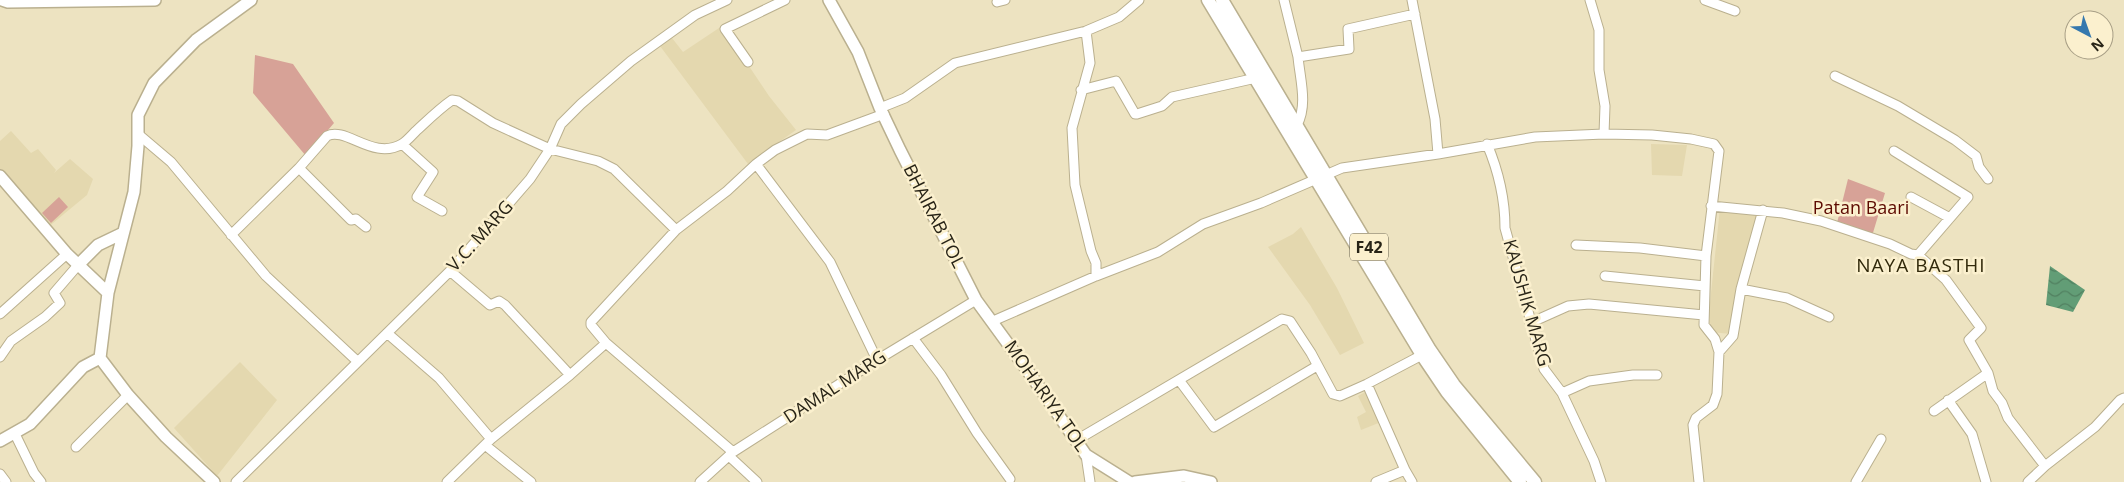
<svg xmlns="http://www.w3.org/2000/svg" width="2124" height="482" viewBox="0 0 2124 482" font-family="'Open Sans',sans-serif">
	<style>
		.built { fill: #e4d8af }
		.park { fill: #d7a297 }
		.water { fill: url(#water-waves) }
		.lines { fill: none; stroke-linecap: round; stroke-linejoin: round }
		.minor-casing { stroke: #bab08f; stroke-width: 11 }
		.major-casing { stroke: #bab08f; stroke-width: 14 }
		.highway-casing { stroke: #bab08f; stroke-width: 15 }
		.minor { stroke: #fff; stroke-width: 9 }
		.major { stroke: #fff; stroke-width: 11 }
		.highway { stroke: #fff; stroke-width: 12 }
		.labels { text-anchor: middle; stroke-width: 5; stroke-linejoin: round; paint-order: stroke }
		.shield { fill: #fbf0ce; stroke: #67614e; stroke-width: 1 }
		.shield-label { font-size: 16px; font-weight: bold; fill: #282417 }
		.park-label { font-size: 18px; fill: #5c0900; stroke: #fbf0ce }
		.street-label { font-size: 18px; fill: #282417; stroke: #fbf0ce }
		.neighbourhood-label { font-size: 19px; letter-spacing: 1px; fill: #31290b; stroke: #fbf0ce }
	</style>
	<defs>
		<pattern id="water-waves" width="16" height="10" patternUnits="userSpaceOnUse" patternTransform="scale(1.25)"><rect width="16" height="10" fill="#629d76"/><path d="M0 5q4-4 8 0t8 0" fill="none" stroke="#518060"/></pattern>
	</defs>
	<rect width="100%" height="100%" fill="#ede3c1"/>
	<!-- built -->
	<path class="built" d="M722,26L769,96L796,130L748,164L660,46L672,38L683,52Z
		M11,131L31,153L38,149L56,170L54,173L70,159L93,179L87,195L47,228L0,172V141Z
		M1651,144L1687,145L1682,176L1652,175Z
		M1720,208L1761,214L1731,334L1711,332L1709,312Z
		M1301,227L1337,288L1364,343L1340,355L1310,305L1268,247L1293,234Z
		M240,362L277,400L217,476L174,428Z
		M1367,391L1381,422L1361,430L1357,417L1366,412L1358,396Z"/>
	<!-- park -->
	<path class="park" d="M255,55L293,64L334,123L306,156L253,93Z
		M1848,179L1885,193L1872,236L1837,223Z
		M59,197L68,207L51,223L42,213Z"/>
	<!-- water -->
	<path class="water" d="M2050,266L2085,290L2073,312L2046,305Z"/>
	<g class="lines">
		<!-- minor casing -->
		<g class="minor-casing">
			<path id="minor" d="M1284,0L1298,57
				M1412,0L1435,119L1438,154
				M1590,0L1599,30V70L1605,106L1604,134
				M1705,0L1735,11
				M997,2L1005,0
				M1086,31L1090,63L1072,128L1075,185L1091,251L1096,263V276
				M748,62L725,29L785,0
				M1835,76L1898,106L1955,140L1976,156L1979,167L1988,179
				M1081,90L1116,81L1135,114H1137L1162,106L1172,97L1256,78
				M880,108L905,98L955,63L1086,31L1119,17L1139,0
				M1297,125C1308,105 1300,79 1298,57L1349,49L1348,29L1415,14
				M138,134L171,162L266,276L357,361
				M402,144L433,172L417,197L442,211
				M1487,144C1498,170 1505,200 1505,228L1544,369L1562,393L1594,461L1601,482
				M756,164L830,262L877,360
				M299,168L351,220L356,219L366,227
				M1911,197L1950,218
				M1711,206L1783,213L1821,221L1890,244L1911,254L1918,255L1968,197L1894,151
				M1763,210L1741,289L1787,298L1829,317
				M231,235L299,168L327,136C346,126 373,161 402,144C407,141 412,135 416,131C428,120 439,109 452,100L458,101L493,123L550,149L598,161L614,169L676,230
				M1576,245L1640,248L1706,256
				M1918,255L1946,280L1981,328L1969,340L1988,373L1993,391L2002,403L2008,418L2045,466
				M450,271L490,305L499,301L505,305L570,375
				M1605,276L1705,286
				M0,314L67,254
				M993,321L1096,276L1158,252L1203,224L1261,203L1342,168L1438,154L1535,137L1604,134L1652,135L1691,139L1714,144L1719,151L1706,256L1704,325L1715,339L1719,352L1717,394L1713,405L1696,418L1693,425L1699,482
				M1530,323L1568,306L1589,304L1704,315
				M387,333L439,378L491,439
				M913,338L941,375L977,433L1010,479
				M1719,352L1733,336L1741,289
				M0,357L11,341L45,317L60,303L54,293L79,264
				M1179,380L1214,427L1317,366
				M1562,393L1589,381L1633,375H1657
				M1948,400L1972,434L1986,482
				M1934,411L1988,373
				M15,434L34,473L41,482
				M1075,441L1282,319L1290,321L1311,353L1333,394L1340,396L1367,384
				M485,445L531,482
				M76,447L128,395
				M733,452L606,343L591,325V322L676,230L727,191L756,164L775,150L807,134L827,135L884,114
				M1086,455L1090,482
				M729,456L757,482
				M1405,470L1412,482
				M0,474L6,482
				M236,482L450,271L530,179L550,149L561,124L581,104L631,61L695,15L727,0
				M447,482L491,439L570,375L606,343
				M700,482L733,452L877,360L976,300
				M1376,482L1405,470L1367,384L1422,355
				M1856,482L1881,439
				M2028,482L2045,466L2095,427L2120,400L2124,398"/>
		</g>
		<!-- major casing -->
		<g class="major-casing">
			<path id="major" d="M2,0L8,2L155,0
				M829,0L858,52L880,108L900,150L976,300L1035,381L1086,455L1129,482
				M0,176L67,254L108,293
				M79,264L98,245L123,233
				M100,358L108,293L134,192L138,146V115L154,83L196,40L251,0
				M100,358L128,395L166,437L214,482
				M0,441L30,424L83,367L100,358
				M1135,482L1184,476L1211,482"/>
		</g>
		<!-- highway casing -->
		<g class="highway-casing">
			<path id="highway" d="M1208,0L1422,355L1447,392L1520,482
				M1222,0L1430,350L1454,385L1535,482"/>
		</g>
		<!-- minor -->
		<use href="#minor" class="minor"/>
		<!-- major -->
		<use href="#major" class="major"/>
		<!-- highway -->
		<use href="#highway" class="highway"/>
	</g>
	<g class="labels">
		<!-- shield labels -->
		<rect class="shield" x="1350" y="233.5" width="38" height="27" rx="4"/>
		<g class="shield-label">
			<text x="1369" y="253">F42</text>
		</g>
		<!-- park labels -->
		<g class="park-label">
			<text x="1861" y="214">Patan Baari</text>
		</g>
		<!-- street labels -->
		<g class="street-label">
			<text transform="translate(934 216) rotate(63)" y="6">BHAIRAB TOL</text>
			<text transform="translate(480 236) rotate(-48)" y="6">V.C. MARG</text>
			<text transform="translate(1527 303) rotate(74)" y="6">KAUSHIK MARG</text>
			<text transform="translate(835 387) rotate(-33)" y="6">DAMAL MARG</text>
			<text transform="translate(1046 396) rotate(55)" y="6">MOHARIYA TOL</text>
		</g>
		<!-- neighbourhood labels -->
		<g class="neighbourhood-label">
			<text x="1921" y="272">NAYA BASTHI</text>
		</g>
	</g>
	<!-- north arrow -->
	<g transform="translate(2089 35) rotate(139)"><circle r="24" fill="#fbf0ce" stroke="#a79e85"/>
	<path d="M0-4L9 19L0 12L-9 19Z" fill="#3578ae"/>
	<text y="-8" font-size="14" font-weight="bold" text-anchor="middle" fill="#282417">N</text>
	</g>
</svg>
